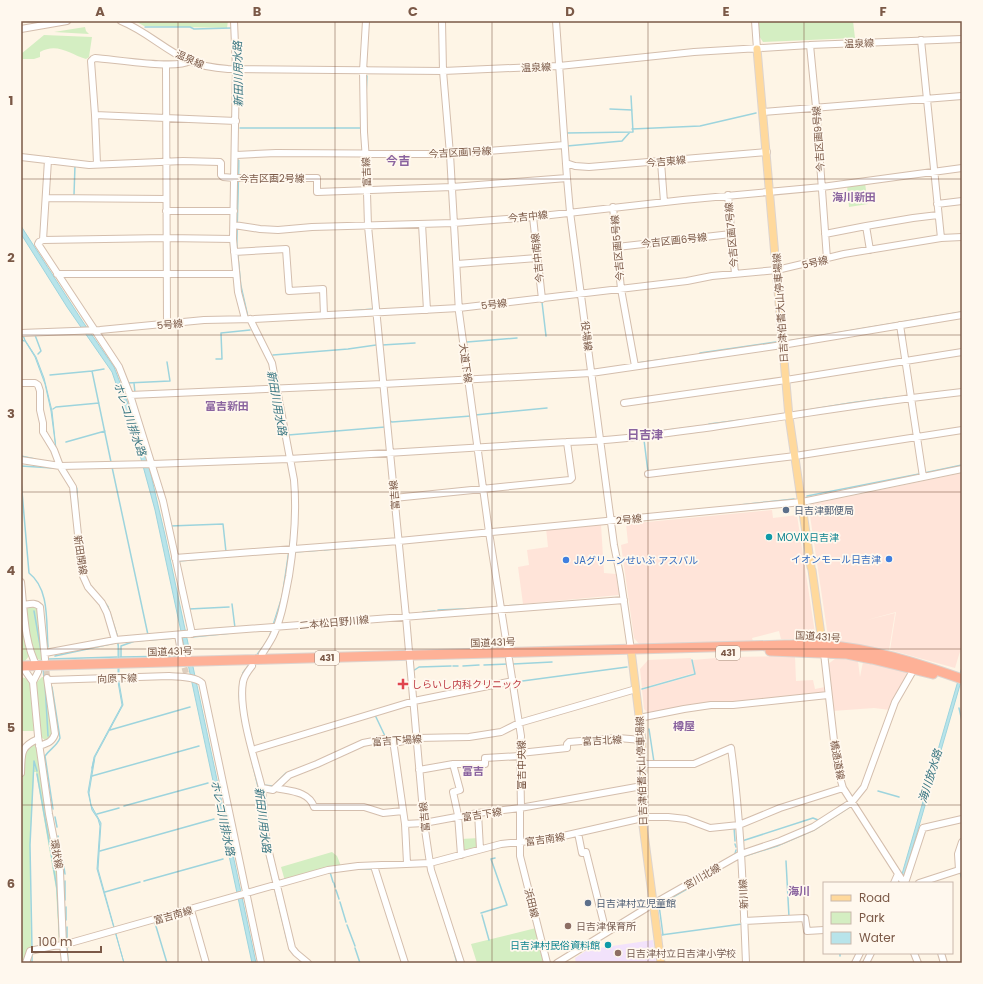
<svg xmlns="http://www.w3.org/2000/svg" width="983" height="984" viewBox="0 0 983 984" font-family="Poppins,'Noto Sans JP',sans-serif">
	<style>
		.commercial { fill: #ffe4d9 }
		.education { fill: #f2e2fb }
		.green { fill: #d4eec2 }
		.water { fill: #b8e4ea; stroke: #9dd4dd }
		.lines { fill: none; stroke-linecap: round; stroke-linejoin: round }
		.stream { stroke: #9dd4dd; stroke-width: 1.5 }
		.minor-tunnel { stroke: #ddcebe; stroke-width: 6; stroke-dasharray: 6 3; stroke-linecap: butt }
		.minor-casing { stroke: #d4bead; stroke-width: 8 }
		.major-casing { stroke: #ddd4cf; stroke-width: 9 }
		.highway-casing { stroke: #ddd4cf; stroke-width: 11 }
		.minor { stroke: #fff; stroke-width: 6 }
		.major { stroke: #ffd99c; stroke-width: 7 }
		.highway { stroke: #feb197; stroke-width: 9 }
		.grid { fill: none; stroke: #7b5947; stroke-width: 1; stroke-opacity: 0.55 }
		.service-dot { fill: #5c6f8a; stroke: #fff8ee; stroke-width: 1.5 }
		.culture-dot { fill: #0f9aa8; stroke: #fff8ee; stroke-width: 1.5 }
		.shop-dot { fill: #3f7fe0; stroke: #fff8ee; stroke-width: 1.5 }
		.health-dot { fill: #e0444e; stroke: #fff8ee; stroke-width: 1.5 }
		.education-dot { fill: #8d6e63; stroke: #fff8ee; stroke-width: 1.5 }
		.labels { text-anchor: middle; stroke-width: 3.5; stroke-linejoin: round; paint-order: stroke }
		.shield { fill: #fff8ee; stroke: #a38979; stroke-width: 1 }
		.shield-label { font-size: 9px; font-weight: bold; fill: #7b5947 }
		.street-label { font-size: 10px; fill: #7b5947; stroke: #fff8ee }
		.service-label { font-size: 10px; fill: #4e5e75; stroke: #fff8ee; text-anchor: start }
		.culture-label { font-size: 10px; fill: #0d838f; stroke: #fff8ee; text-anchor: start }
		.shop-label { font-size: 10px; fill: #366cbe; stroke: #fff8ee; text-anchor: end }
		.health-label { font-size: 10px; fill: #be3a42; stroke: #fff8ee; text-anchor: start }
		.education-label { font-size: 10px; fill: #785e54; stroke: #fff8ee; text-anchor: start }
		.water-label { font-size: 11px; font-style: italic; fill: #397682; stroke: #fff8ee }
		.neighbourhood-label { font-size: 11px; font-weight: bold; fill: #8a639f; stroke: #fff8ee }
		.quarter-label { font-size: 12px; font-weight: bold; fill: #8a639f; stroke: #fff8ee }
		.neatline { fill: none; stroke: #7b5947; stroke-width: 1.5 }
		.grid-label { font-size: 13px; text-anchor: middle; font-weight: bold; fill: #7b5947 }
	</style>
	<rect width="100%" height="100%" fill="#fef5e6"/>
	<!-- commercial -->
	<path class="commercial" d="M962,473V645L955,668L890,650L896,612L867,620L895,613L889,650L886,649L883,650L833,643L828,637L809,509L813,504Z
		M772,510L773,518L797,515L815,633L810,639H781L779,631L752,638L753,641L640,645L634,638L621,545L628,543L626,524Z
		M601,524L604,573L616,574L619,595L523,604L518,567L529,565L527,550L548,547L546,528Z
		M795,656L796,681L813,680L815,689L825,687L826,693L733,702H709L648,713L644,709L642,690L695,675L693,660L728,657Z
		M691,658L694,673L642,688L640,669L648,660Z
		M836,658L858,661L860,677L863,662L911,672L890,710L874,708L832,711L830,685H832H830L827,665Z"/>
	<!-- education -->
	<path class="education" d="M653,940L656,963H576L575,958L592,947V949Z"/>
	<!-- green -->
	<path class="green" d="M135,21H228L227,28L144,26Z
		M757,21H853L855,38L763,42L759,36Z
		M85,27L86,31L89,34L54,32Z
		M44,35L92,37L89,57L86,59C70,54 57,42 40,52V57L34,59H23L21,62V54Z
		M865,183L868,204L849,207L847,185Z
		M30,606L36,607L38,609L43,661L35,658L34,655L26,615L27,609Z
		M21,611L29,656L25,661L21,662Z
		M21,677L25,678L30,682L34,731H21Z
		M42,677H45L52,731L51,739L46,741L41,737L35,684Z
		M34,743L37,745L57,872L61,942L59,944L56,889L36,772H34L30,845L31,950L25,963H22L21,825L24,755L25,751Z
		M479,838V848L466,851L462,848L461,839Z
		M332,852L337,856L341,866L285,881L281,867Z
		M536,928L543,963H477L471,944Z"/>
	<!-- water -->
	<path class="water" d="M238,160H239V166L237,244L241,285L248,316L269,358L293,484L294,517L284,594L272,634L259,655L245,673L241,689L260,787L264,842L291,948L306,963H303C294,955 291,952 287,941L263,841L258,788L242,721L239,696L240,682L243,672L264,645L269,637L282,596L291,535L293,517L292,484L269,363L248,321L239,287L236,244Z
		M21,226L83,322L114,367L142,440L140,441H143L165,535L256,963H252L155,510L137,444L139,442H136L112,372L67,307L21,234Z
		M21,330L25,340L36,357L44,378L52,411L56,449L62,463L77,488L80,534L85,572L89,583L108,606L117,634L119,650V682L123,705L95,757L89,793L91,805L101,823L98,869L124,963L97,869L100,826L98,819L92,810L88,792L94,757L122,705L118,682V646L116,634L85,575L79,532L76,487L61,463L56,449L51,411L45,384L35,357L25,341Z
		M962,667V678L906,871L900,883H898L902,874Z"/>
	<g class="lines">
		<!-- stream -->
		<path class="stream" d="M145,27H190L194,29L232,28
			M366,96L367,76
			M610,109L632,110
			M240,128H360
			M632,129L700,126L756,113
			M566,133L633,132L631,96
			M567,146L622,141L630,132
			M74,195L75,165
			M542,302L546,336
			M348,311L374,309
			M35,335L41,351L38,354
			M21,339L24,341
			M788,341L962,312
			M467,342L517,338
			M382,345L415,343
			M700,353L776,342
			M273,355L348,349L376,345
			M216,359H222L221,333L250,330
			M637,363L687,356
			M104,369L92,371L111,462
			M50,375L92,371
			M127,383L170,381L167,362
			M134,383L135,393
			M53,409L56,407L99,403
			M808,410L850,403L887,398
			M475,415L547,408
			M390,421L392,422L471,416
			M709,424L741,420
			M651,432L693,427
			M288,435L385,427
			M644,440L648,472
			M66,442L105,431
			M512,442L552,440
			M21,456L35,459
			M21,466L53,468
			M112,467L148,635
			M924,473L962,465
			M21,480L29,573C50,589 46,623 48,647
			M807,496L919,474
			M740,505L794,499
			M170,526L223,524L226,552
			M351,548L394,544
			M324,550L334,549
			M294,552L322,550
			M274,553H286
			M179,561L201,559
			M232,604L235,628
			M503,606L523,605
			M189,609L229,607
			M438,610L485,608
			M34,611L41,651
			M423,612L435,611
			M192,637L232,633
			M55,656L115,643
			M120,657L180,656
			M121,657V646L135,641L176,638
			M49,659L117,657
			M513,664L552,662
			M484,665L508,664
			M453,666H458
			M463,666L479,665
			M43,668L44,678
			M413,671L419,667L451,666
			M515,682L627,667
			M45,684L48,736
			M52,687L60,738C57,746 50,749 45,756L53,809
			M642,689L695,674L692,660
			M959,708L962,721
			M375,715L385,736
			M649,729L654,762
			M110,730L190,707
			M34,761L37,771
			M92,768L94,760
			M37,774L53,864
			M92,776L199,746
			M276,783L286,773
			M263,785L273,786
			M878,791L899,797
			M124,806L208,783
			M97,814L119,808
			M55,817L57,827
			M734,827L735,841
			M58,836L61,856
			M742,841L813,818L818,820
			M735,844L736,847
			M100,851L214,819
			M735,854L736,850
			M745,856L777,846L814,830L851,806
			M63,861L65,874
			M786,861L789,917
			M53,865L57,889L60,942
			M357,869H372
			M330,872L333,882
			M960,872L962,880
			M65,881V900
			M144,881L223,859
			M334,883L335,887
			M336,890L339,899
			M105,892L140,882
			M340,902L346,922
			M66,907V920
			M481,913L507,905L491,859L495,858
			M482,915L489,940
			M155,923L167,963
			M347,925L355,946
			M67,927V941
			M661,935L742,924
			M663,935L659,905L713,874
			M67,948L68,960
			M355,948L360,963
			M453,948L457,963
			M32,949L30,845L34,761
			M32,953V963
			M840,953V956"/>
		<!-- minor-tunnel -->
		<path class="minor-tunnel" d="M182,659L186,673
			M46,662L47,678"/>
		<!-- minor casing -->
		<g class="minor-casing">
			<path id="minor" d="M121,21C146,31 165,50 189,61C201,66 214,68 228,69L443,71L559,66L694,52L810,45L962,39
				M234,21L236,69L233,239L238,292L245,319
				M366,21L363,71L364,132L366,160L368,226L406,617L424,823L431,870L461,963
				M442,21L443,71L450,154L459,312L489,532L508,653
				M556,21L567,178L570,212L614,545L620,575L631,650
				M755,21L757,49
				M21,29L67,21
				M921,40L941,238
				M810,45L816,107L827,259
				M166,65L167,324
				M763,112L962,96
				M95,115L236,121
				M236,155L276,153L450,154L564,145
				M21,157L89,165L183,161L220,162L221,163V175L223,177L235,178H317V192L452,187L567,178
				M661,162L664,202
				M566,163L575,166L589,167L767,152
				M97,164L95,115L91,61L93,59L95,58C113,59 177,70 189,61
				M728,195L735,274
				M46,198L166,199
				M937,204L962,201
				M613,207L621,289L635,366
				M166,211H234
				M533,217L542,299
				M422,224L427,310
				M234,225L260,229L278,230L312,227L454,223L533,217L683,200L822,187L962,168
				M866,226L913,218L938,215
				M825,234L866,226L870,250
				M43,240L48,160
				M617,247L731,234
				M234,252L286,249L289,291L323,289L324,315
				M457,264L537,258
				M57,274H236
				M250,319L272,363L294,480C297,513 294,544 289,576C285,596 282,617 273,636C270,642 266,648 262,654
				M900,325L923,477
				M21,333L100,330L204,320L254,319L459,308L687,281L712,276L777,270L844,254L941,238L962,237
				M23,383H35L38,385L40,391V410L43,423V432L54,450L60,466L73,487L81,563L83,576L88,587L102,603L107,613L115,640
				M130,395L383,384L591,373L782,345L962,315
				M624,403L786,380L962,352
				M21,460L60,466L152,464L289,459L567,442C614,441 660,434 706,428C792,416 876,401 962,392
				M648,474L795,456L962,430
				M394,498L570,480L572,478L567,442
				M175,558L399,541L802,502L962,469
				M21,582C24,608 24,644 37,666
				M23,605C30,604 35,602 40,607L45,659
				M192,634L163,501L130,395L119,367L38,244L39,242L43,240L166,238L233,239
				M178,635L182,657
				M45,653L115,640L207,632L624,600
				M824,653L837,767L843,788L904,883
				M509,659L521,736L520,753L521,808
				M252,666C248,671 244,676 243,682C238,710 255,760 262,788
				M26,672L33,682L38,736L49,814L60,871L63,945L65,963
				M48,680L169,676C179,677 195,676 202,683L261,963
				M33,682L38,672
				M639,718L684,709L711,705H733L828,695
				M393,740L405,824L424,823L478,813L520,808L642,786
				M39,746C48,743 52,742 55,734L47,678
				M252,750L414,701L513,681
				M520,753L567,748V744L569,742L618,738L642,740
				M453,764L460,790L453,792L458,815L461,855
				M642,764H694L731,748C741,819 743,891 746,963
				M419,770L453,764H485V758L520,756
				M21,773C22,755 19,747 38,739
				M276,788C289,791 309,791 314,807H364L383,813L403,811
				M520,808V856L547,963
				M478,813L480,849
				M405,824L407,863
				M578,833L582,853L586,852L606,932
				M374,866L405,963
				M959,870L958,854L962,842
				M894,883L898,874
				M905,883L923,828L962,819
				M919,883L962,869
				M191,910L206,963
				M744,921L805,918L807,931L824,930
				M914,953L918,963
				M941,953L944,963
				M26,963L30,951L53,946L63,945L328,870L358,866L430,863L501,844L550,839L647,817H668L686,819L710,828L739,825L780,808L843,788
				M308,963L296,953L292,948L266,840L262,788L273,790L289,775L317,764L363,743L384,739L399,742L417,738L469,737L501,732L519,723L636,689
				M557,963L653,904L741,854L780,841L813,827L852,802L864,787L895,702L914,669
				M855,963L860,953
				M866,963L871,953"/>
		</g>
		<!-- major casing -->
		<g class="major-casing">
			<path id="major" d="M757,49L789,417L811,567
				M812,570L823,649
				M631,650L642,740V818L661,963"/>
		</g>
		<!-- highway casing -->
		<g class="highway-casing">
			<path id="highway" d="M770,651L847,654L872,659L933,674
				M21,666L785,645C797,645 809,644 822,645C870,648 917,663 962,679"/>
		</g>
		<!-- minor -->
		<use href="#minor" class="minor"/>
		<!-- major -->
		<use href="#major" class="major"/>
		<!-- highway -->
		<use href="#highway" class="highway"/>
	</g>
	<!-- grid -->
	<path class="grid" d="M178,21V963M335,21V963M492,21V963M648,21V963M804,21V963M21,179H962M21,335H962M21,492H962M21,649H962M21,805H962"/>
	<!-- markers -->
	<g class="service-dot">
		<circle cx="786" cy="510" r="4"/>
		<circle cx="588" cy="903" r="4"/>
	</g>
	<g class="culture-dot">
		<circle cx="769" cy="537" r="4"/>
		<circle cx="608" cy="945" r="4"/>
	</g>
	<g class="shop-dot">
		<circle cx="889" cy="559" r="4"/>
		<circle cx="566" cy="560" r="4"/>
	</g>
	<path class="health-dot" d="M401 678h4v4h4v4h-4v4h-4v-4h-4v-4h4z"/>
	<g class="education-dot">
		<circle cx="568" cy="926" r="4"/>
		<circle cx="618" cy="953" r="4"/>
	</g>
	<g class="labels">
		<!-- shield labels -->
		<g class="shield">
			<rect x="716" y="646" width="24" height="14" rx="3"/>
			<rect x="315" y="651" width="24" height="14" rx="3"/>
		</g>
		<g class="shield-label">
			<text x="728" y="656">431</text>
			<text x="327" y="661">431</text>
		</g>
		<!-- street labels -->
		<g class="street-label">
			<text transform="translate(859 43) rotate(-2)" y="4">温泉線</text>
			<text transform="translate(190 59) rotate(24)" y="4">温泉線</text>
			<text transform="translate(536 67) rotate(-3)" y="4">温泉線</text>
			<text transform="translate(818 139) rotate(-94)" y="4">今吉区画9号線</text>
			<text transform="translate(460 152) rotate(-3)" y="4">今吉区画1号線</text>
			<text transform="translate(666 161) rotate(-5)" y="4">今吉東線</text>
			<text transform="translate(366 172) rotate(-93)" y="4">富吉線</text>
			<text x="272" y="182">今吉区画2号線</text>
			<text transform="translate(528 216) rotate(-6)" y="4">今吉中線</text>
			<text transform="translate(731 235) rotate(-95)" y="4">今吉区画7号線</text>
			<text transform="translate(674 240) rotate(-6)" y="4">今吉区画6号線</text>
			<text transform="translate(617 248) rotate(-95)" y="4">今吉区画5号線</text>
			<text transform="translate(537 258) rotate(-96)" y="4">今吉中南線</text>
			<text transform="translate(815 262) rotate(-13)" y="4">5号線</text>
			<text transform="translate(494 304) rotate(-7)" y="4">5号線</text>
			<text transform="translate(780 308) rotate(-94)" y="4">日吉津伯耆大山停車場線</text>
			<text transform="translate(170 324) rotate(-6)" y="4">5号線</text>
			<text transform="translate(587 336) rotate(83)" y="4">役場線</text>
			<text transform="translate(466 363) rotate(82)" y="4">大道下線</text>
			<text transform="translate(394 495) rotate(-95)" y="4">富吉線</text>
			<text transform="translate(629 519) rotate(-6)" y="4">2号線</text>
			<text transform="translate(81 555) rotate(81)" y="4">新田開線</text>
			<text transform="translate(334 622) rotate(-5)" y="4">二本松日野川線</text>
			<text transform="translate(818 636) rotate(4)" y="4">国道431号</text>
			<text transform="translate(493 642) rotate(-2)" y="4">国道431号</text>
			<text transform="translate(170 651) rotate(-2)" y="4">国道431号</text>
			<text transform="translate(117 678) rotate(-2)" y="4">向原下線</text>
			<text transform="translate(397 740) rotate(-4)" y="4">富吉下場線</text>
			<text transform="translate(602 740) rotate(-3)" y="4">富吉北線</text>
			<text transform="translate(838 760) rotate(80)" y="4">橋通道線</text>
			<text transform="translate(521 765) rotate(-90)" y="4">富吉中央線</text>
			<text transform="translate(641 771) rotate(-92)" y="4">日吉津伯耆大山停車場線</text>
			<text transform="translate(482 814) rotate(-9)" y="4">富吉下線</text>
			<text transform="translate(424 817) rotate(-96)" y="4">富吉線</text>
			<text transform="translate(545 839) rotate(-8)" y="4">富吉南線</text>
			<text transform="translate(57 854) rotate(80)" y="4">環状線</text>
			<text transform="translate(702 876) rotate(-30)" y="4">宮川北線</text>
			<text transform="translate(743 894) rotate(-93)" y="4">新川線</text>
			<text transform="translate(532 903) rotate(76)" y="4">浜田線</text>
			<text transform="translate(173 915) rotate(-16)" y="4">富吉南線</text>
		</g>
		<!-- service labels -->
		<g class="service-label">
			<text x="794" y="514">日吉津郵便局</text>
			<text x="596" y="907">日吉津村立児童館</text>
		</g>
		<!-- culture labels -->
		<g class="culture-label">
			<text x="777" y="541">MOVIX日吉津</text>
			<text x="600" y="949" text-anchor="end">日吉津村民俗資料館</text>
		</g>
		<!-- shop labels -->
		<g class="shop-label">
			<text x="881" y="563">イオンモール日吉津</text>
			<text x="574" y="564" text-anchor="start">JAグリーンせいぶ アスパル</text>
		</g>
		<!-- health labels -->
		<g class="health-label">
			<text x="412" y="688">しらいし内科クリニック</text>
		</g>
		<!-- education labels -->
		<g class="education-label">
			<text x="576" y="930">日吉津保育所</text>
			<text x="626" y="957">日吉津村立日吉津小学校</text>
		</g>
		<!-- water labels -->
		<g class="water-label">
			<text transform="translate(238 74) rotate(-91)" y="4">新田川用水路</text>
			<text transform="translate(277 403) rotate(80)" y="4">新田川用水路</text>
			<text transform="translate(130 419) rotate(71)" y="4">ホレコ川排水路</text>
			<text transform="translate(930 776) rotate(-73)" y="4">海川放水路</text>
			<text transform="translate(223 818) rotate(78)" y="4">ホレコ川排水路</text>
			<text transform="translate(263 820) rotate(83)" y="4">新田川用水路</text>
		</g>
		<!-- neighbourhood labels -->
		<g class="neighbourhood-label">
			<text x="854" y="201">海川新田</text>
			<text x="227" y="410">冨吉新田</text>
			<text x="684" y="730">樽屋</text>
			<text x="473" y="775">富吉</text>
			<text x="799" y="895">海川</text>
		</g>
		<!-- quarter labels -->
		<g class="quarter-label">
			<text x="398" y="165">今吉</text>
			<text x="645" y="439">日吉津</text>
		</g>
	</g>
	<!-- border -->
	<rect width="983" height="984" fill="none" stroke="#fff8ee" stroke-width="44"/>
	<!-- legend -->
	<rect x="823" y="882" width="130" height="72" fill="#fff8ee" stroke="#cab8ab"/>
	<rect x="831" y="895" width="20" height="6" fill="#ffd99c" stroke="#cab8ab"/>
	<text x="859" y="902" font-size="12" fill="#7b5947">Road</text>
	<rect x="831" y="912" width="20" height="12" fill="#d4eec2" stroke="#cab8ab"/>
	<text x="859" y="922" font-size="12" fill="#7b5947">Park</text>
	<rect x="831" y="932" width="20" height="12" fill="#b8e4ea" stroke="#cab8ab"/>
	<text x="859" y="942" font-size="12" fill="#7b5947">Water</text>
	<!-- scale -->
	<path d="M32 946v6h69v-6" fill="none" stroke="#7b5947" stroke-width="2"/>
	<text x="38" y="946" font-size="12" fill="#7b5947" stroke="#fff8ee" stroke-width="3" paint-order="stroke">100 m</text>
	<rect x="22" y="22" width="939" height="940" class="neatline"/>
	<g class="grid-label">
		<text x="100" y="16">A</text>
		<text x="257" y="16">B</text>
		<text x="413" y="16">C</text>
		<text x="570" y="16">D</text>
		<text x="726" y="16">E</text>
		<text x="883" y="16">F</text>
		<text x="11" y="105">1</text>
		<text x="11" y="262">2</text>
		<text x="11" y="418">3</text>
		<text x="11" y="575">4</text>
		<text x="11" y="732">5</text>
		<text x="11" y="888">6</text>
	</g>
</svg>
